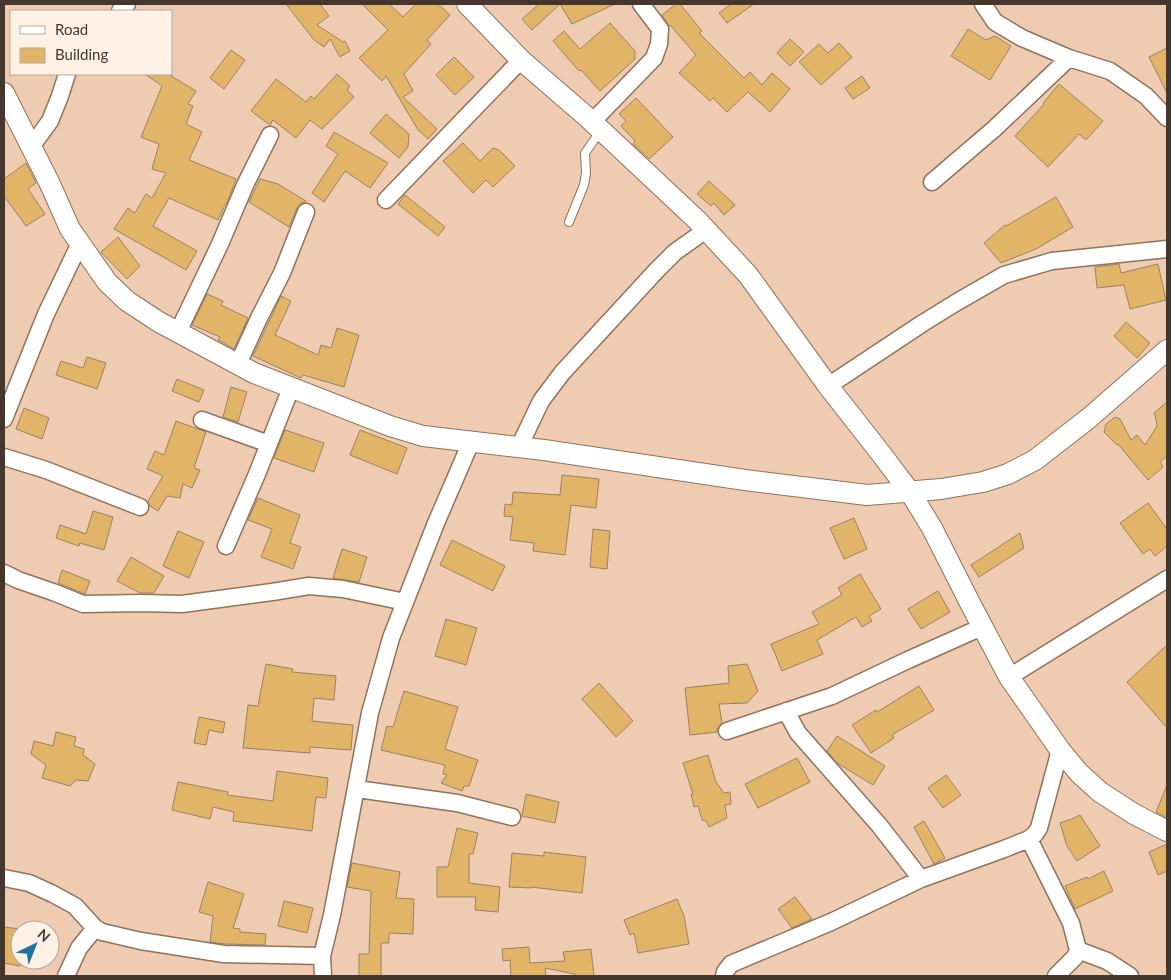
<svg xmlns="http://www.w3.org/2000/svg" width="1171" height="980" viewBox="0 0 1171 980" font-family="Lato,sans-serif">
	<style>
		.building { fill: #e1b468; stroke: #988462 }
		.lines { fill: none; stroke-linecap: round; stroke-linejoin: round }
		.service-casing { stroke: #91725a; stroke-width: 10 }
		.minor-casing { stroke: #91725a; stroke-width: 19 }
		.tertiary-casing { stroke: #91725a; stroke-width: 22 }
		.service { stroke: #fff; stroke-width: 8 }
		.minor { stroke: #fff; stroke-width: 16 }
		.tertiary { stroke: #fff; stroke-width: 20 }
	</style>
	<rect width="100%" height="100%" fill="#eecbb1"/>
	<!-- building -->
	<path class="building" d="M286,4H320L329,16L317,25L343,42L345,41L350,51L340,57L330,39L324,47L314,40Z
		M362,4H389L403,17L416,4H438L450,15L427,40L431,44L404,74L413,91L403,97L437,129L428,139L418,130L386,76L382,81L359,58L388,30Z
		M539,4H615L572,24L560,4L532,30L522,19Z
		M676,4H680L702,31L699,33L744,78L750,72L762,85L772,73L790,89L770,112L748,92L727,112L713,98L710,101L679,73L696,55L670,25L669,26L662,15Z
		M731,4H754L727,23L719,13Z
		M610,23L635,51V59L600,91L581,70L579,71L553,41L564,31L580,49Z
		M968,29L986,40L995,36L1011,46L990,80L951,56Z
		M790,39L804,52L790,66L777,53Z
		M839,43L852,57L821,85L799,62L819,44L828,53Z
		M1167,48V93L1149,57Z
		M231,50L245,60L224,89L210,78Z
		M454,57L474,77L455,95L436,75Z
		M145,74H168L196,91L188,104L193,106L186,124L202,132L189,160L236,179L227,203H226L218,220L169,198L153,226L197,251L186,270L114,229L128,208L135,213L146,194L152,198L166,173L152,169L159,144L141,137L162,86Z
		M337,74L350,86L347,90L354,97L322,129L310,120L296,138L273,120L270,125L251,111L276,79L306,102L311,96L314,99Z
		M862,76L870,88L853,99L845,88Z
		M1059,84L1103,121L1086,140L1079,134L1048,167L1015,136L1044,104L1043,103Z
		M636,98L673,137L649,159L633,144L635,141L621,126L626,121L619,114Z
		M386,114L409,134L408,147L399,158L370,133Z
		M334,132L388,163L370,188L345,171L324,202L312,193L338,154L326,146Z
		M463,143L480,161L493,148L499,150L515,166L493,187L486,180L473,193L443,161Z
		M26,163L36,183L28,189L45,214L26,226L4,196V179Z
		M260,179L278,184L306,201L300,204L297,208L289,227L249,202Z
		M709,181L735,205L724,215L714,203L711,206L697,194Z
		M405,195L445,227L438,236L398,204Z
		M1056,197L1073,227L1038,248L1001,263L984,243L1005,225L1006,226Z
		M118,237L140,266L127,279L101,252Z
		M1119,264L1121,273L1158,264L1166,300L1130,309L1124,285L1097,288L1095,267Z
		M207,294L223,301L221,305L248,318L234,349L218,340L220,337L192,325Z
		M281,296L291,301L275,335L318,355L321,345L331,348L337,328L359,335L344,387L303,375L301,378L253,356Z
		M1126,322L1150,343L1137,358L1114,336Z
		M87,357L106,363L97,389L56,375L61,361L83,368Z
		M177,379L204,390L199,402L172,391Z
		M231,387L247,392L238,422L223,417Z
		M1167,402V456L1160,462L1163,467L1148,480L1118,444L1117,445L1104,432L1106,424L1115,417L1120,419L1131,440L1137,435L1145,445L1157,426L1156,419L1154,413Z
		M24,408L49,418L42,439L16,429Z
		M176,421L206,432L194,468L200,470L192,488L183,484L180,498L167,496L158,511L150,506L148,501L163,476L147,469L155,451L164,455Z
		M285,430L324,443L314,472L274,458Z
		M360,430L407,448L397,474L350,455Z
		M562,475L599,479L596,508L571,505L565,555L533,551L534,543L510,540L513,517L504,516L505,504L512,505L513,492L560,495Z
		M258,498L300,515L290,543L301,547L293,569L261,557L272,529L248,520Z
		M1148,503L1167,529V546L1155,556L1150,549L1143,554L1120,523Z
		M93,511L113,517L104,550L80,543L79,546L56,538L60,525L86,534Z
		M854,518L867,549L844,559L830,528Z
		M593,529L610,531L607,569L590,567Z
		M178,531L204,542L189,578L163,566Z
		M1020,533L1024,548L979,577L971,565Z
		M452,540L505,566L493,591L440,565Z
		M342,549L367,557L359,582L333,578Z
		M131,557L164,576L154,593H140L117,581Z
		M62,570L90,581L85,594L58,583Z
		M860,574L881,609L869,616L872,621L862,627L856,617L817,640L823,654L782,671L771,644L819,624L812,612L842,595L838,588Z
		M938,591L950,612L921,629L908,609Z
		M446,619L477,628L466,665L435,656Z
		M1167,645V728L1127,682Z
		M266,664L293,669L292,672L336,676L334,700L314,698L312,721L353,725L351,750L310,747V753L243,748L248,705L258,706Z
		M747,664L758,691L747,703L719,704L722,723L717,729V732L690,735L685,688L729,683L728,666Z
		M599,683L633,721L616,737L582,699Z
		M919,686L934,710L892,735L894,738L871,753L852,725L876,710L877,712Z
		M404,691L458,707L445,749L478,760L469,786H464L462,791L441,783L447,775L443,774L445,765L381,750L387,726L393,727Z
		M199,717L225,722L223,733L209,730L206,745L194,743Z
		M56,732L76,737L74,746L84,749L83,755L95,764L88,781L76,780L70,786L42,778L46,765L31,754L34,741L53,746Z
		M837,736L885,766L873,785L837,763L827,751Z
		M708,755L716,782L724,793L730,792L731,804L725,805L727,818L709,827L706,821L702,820L698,806L694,807L691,794H693L683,763Z
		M797,758L810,782L758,808L745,784Z
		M277,771L328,778L326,798L316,797L312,831L233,821L234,812L213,807L210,819L172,810L178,782L228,792L227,795L273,801Z
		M946,775L961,795L943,808L928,788Z
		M1167,785V818L1156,812Z
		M526,794L559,802L555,823L522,816Z
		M1080,815L1100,846L1077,861L1067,846L1060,823L1072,819Z
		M924,821L945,858L934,864L914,827Z
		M457,828L478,833L473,854H469V883L500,887L498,912L475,910L476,897H437V867H448Z
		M1167,844V871L1158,875L1149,852Z
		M544,852L586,857L582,893L531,887V888L509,887L512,853L544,856Z
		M352,863L400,872L396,898L414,899L413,934L389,933V943H381V976H359V954H369L371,891L347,887Z
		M1104,871L1113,891L1075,909L1065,886L1087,877L1088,879Z
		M208,882L244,894L233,928L240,929V932L266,934L265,945L225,944L210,942L213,916L199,912Z
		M795,897L812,919L792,928L778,909Z
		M677,899L684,916L689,944L638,953L634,933L630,935L624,920Z
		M284,901L313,908L307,933L278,926Z
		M4,927L20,929V966L4,963Z
		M529,947L530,963L565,961L563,952L591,949L594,976H576L575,974L545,968L546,976H511L510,960L503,961L502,949Z"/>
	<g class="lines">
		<!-- service casing -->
		<g class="service-casing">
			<path id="service" d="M569,222L584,185L586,173L585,153L601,130"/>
		</g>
		<!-- minor casing -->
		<g class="minor-casing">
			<path id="minor" d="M983,4L995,22L1022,38L1069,58L1110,71L1146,96L1167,118
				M120,11L127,4
				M592,122L654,58L659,44L660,29L641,4
				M31,147L50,121L60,96L67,74
				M932,182L994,129L1069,58
				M386,200L521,60
				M178,332L220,244L246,183L270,135
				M238,364L259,318L282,273L306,212
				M828,386L923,323L957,302L1004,275L1052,261L1167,249
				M4,419L46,314L80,243
				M202,420L269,444
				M519,447L541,401L562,373L656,271L675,252L706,230
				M4,457L46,470L140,507
				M226,546L257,474L291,388
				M4,573L18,580L53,592L83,604L142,603L182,604L272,592L309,586L343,589L405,602
				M1009,677L1167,579
				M786,711L798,733L879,825L921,879
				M727,731L832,696L908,660L982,627
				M357,789L457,803L512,817
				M1029,839L1071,923L1078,950L1075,957L1056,976
				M4,878L29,883L53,894L75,906L95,928L102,932L141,941L224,954L322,956
				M1078,950L1107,961L1130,976
				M66,976L79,948L95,928
				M323,976L322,956L332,915L370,713L391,638L436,523L471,442
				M724,976L725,972L731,964L831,922L921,879L1004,849L1029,839L1035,834L1039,828L1060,750"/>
		</g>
		<!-- tertiary casing -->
		<g class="tertiary-casing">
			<path id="tertiary" d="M467,4L521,60L587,117L698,221L748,275L828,386L879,451L910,492L932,528L971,605L1009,677L1060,750L1079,773L1100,792L1134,814L1167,831
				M4,93L49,182L70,229L107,282L127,301L159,322L254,373L390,426L423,436L544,450L745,480L867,495L941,489L983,482L1008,474L1035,460L1089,418L1167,350"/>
		</g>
		<!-- service -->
		<use href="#service" class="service"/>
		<!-- minor -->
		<use href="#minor" class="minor"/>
		<!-- tertiary -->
		<use href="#tertiary" class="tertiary"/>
	</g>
	<!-- border -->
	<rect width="1171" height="980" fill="none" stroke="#45372d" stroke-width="10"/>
	<!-- legend -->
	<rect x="10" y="10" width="162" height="65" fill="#fff1e6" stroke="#b5a79c"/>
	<rect x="20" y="26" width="25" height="8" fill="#ffffff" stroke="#b5a79c"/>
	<text x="55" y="35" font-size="15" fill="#45372d">Road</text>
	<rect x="20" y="48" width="25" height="15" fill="#e1b468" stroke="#b5a79c"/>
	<text x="55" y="60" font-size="15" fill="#45372d">Building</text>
	<!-- north arrow -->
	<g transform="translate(35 945) rotate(43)"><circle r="24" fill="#fff1e6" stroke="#b5a79c"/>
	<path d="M0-4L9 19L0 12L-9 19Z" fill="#1f72a3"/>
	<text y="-8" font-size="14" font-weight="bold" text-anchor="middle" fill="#45372d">N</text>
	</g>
</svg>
